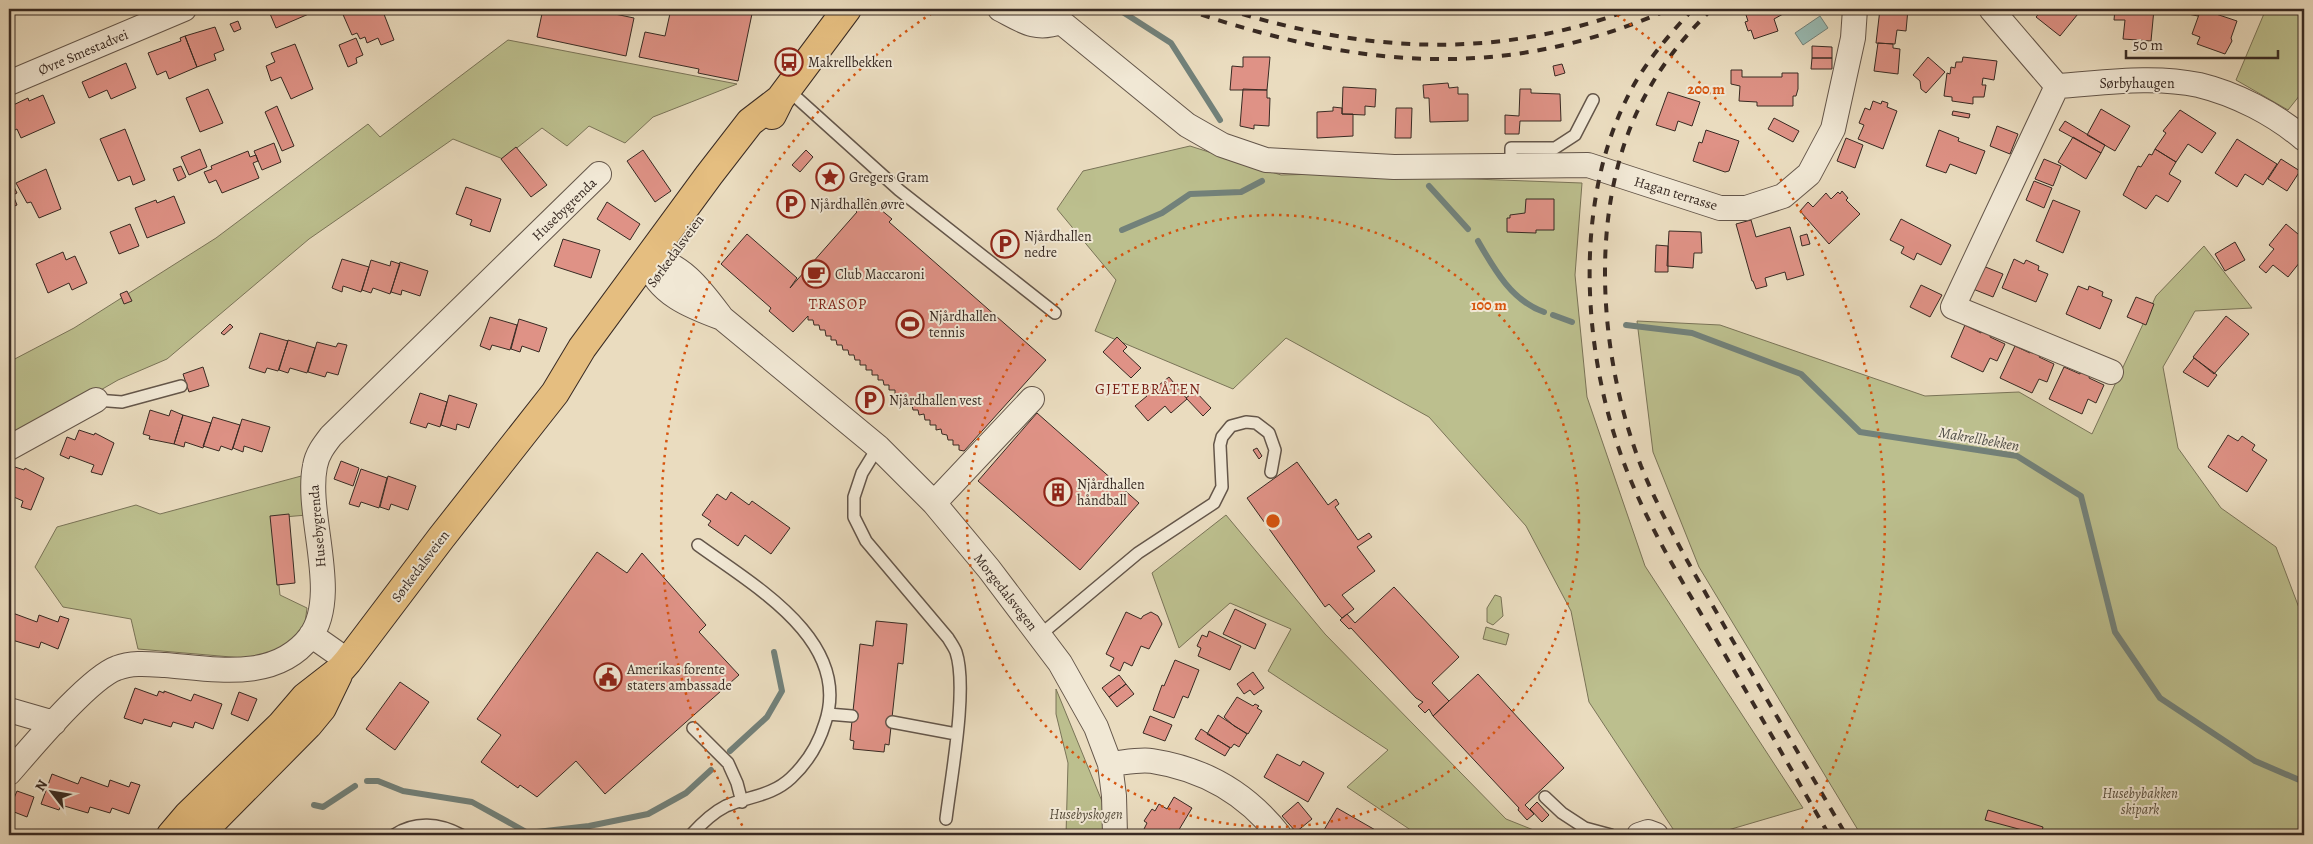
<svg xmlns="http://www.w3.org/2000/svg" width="2313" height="844" viewBox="0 0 2313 844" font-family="Alegreya,serif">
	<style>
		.green { fill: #bcbf8e; stroke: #7a7458 }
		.water { fill: #98bbb4; stroke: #72817a }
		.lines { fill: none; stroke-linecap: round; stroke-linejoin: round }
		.stream { stroke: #72817a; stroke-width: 6 }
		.building { fill: #df9286; stroke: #382a23 }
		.lane-casing { stroke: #64564a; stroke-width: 14 }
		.street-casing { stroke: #64564a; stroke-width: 26 }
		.primary-casing { stroke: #382a23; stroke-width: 30 }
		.lane { stroke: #f1e8d5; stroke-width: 11 }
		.street { stroke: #f1e8d5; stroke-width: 24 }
		.primary { stroke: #e5be80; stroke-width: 28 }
		.rail { stroke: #382a23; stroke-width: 4; stroke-dasharray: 9 9; stroke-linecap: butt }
		.ring { fill: none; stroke: #d6540e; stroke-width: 2.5; stroke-dasharray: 2.5 5 }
		.labels { text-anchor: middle; stroke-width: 4; stroke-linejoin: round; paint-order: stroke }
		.street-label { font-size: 14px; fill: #382a23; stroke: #f1e8d5 }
		.poi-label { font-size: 14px; fill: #382a23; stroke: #f1e8d5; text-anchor: start }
		.park-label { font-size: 14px; font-style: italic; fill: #594f3e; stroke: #f1e8d5 }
		.neighbourhood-label { font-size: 15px; letter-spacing: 1px; fill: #7a1f14; stroke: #f1e8d5 }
		.water-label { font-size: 15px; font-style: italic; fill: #504e47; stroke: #f1e8d5 }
		.centre { fill: #d6540e; stroke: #f1e8d5; stroke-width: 2.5 }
		.ring-label { font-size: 15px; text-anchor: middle; font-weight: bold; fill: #d6540e; stroke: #f1e8d5; stroke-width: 4; stroke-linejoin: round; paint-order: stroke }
	</style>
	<rect width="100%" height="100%" fill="#eadcbf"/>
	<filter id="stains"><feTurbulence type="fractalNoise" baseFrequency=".004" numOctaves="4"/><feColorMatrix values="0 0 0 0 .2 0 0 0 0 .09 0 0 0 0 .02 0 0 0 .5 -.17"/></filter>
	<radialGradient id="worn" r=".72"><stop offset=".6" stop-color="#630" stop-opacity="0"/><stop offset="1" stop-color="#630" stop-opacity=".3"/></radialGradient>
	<!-- green -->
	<path class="green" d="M2266,9H2297L2304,13V90L2288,110L2236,80Z
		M508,40L737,84L653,117L625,143L589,126L567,146L542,128L503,159L453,139L309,239L167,359L118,380L9,443V362L74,328L216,238L368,124L380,137Z
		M1190,146L1281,175L1404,172L1446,178L1582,183L1575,275L1587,397L1645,566L1803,808L1711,835H1677L1589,702L1571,611L1526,526L1429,417L1286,338L1233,389L1095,331L1116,280L1057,209L1083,171Z
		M2204,246L2252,308L2195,311L2163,367L2178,448L2221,508L2276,547L2304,621V835H1861L1699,567L1653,452L1637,321L1720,325L1925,396L2019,392L2092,434L2156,296Z
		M305,475L307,515L272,518L280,595L307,608L305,623L290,642L270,653L243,658L138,649L131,619L63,607L35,567L57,527L136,505L160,514Z
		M1226,515L1325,634L1506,819L1546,835H1418L1347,787L1388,750L1268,671L1291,629L1230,603L1179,648L1152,573Z
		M1495,595L1501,597L1503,616L1493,625L1487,622V608Z
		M1486,627L1509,634L1506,645L1483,639Z
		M1056,689L1106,811L1103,835H1066L1068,763L1056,714Z"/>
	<!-- water -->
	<path class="water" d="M1820,16L1828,28L1803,45L1795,33Z"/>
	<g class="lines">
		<!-- stream -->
		<path class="stream" d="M1118,9L1171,43L1220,120
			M1429,186L1468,229
			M1122,230L1162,213L1190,194L1241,192L1262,181
			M1478,241C1494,269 1512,301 1544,312
			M1553,315L1572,322
			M1626,325L1692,333L1801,374L1860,432L2017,456L2081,496L2115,632L2160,698L2255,761L2304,782
			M730,751L767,717L782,691L774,652
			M367,781H378L403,791L472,802L528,833L589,826L648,814L686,793L711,770
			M314,805L323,807L355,786"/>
	</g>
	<!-- building -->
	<path class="building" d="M268,9H309L311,13L276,28Z
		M345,9H382L394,40L381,45L378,38L367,43L365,37L360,39L357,33L352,35L341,10Z
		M543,9H591L634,18L626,56L537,37Z
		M671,9H753L738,81L698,73L699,69L639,57L645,32L665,36Z
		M1744,9H1792L1774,19L1778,31L1754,39L1751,30L1748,31L1745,22L1748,21Z
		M1880,9H1908L1906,31L1897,30L1895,44L1876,43Z
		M2043,9H2082L2060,36L2036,17Z
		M2115,9H2154L2151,41L2123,39L2125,20H2114Z
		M2183,9H2199L2198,16L2183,13Z
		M2201,9L2237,21L2231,38L2232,41L2225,54L2197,44L2200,37L2192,34Z
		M238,21L241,29L234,32L230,24Z
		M215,27L224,50L214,54L216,60L197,67L185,36Z
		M185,36L197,67L169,79L166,71L157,75L148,53L181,41L180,38Z
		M356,38L363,55L356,58L357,63L348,67L339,45Z
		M1878,43L1893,44V48L1900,49L1898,74L1874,71Z
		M295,44L313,89L291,99L281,77L271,81L266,66L275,62L271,53Z
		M1812,46L1832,47V58H1812Z
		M1243,57H1270L1267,90H1230L1232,66L1243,67Z
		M1928,57L1945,72L1926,93L1921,89L1920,81L1913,75Z
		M1963,57L1997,61L1994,80L1983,78L1982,85H1986L1984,97H1973V104L1952,101V97L1944,96L1947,73L1950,74L1951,67L1955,68L1956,62H1962Z
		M1812,58H1832V69H1811Z
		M126,63L136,88L111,99L107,90L89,98L82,82Z
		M1562,64L1565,73L1555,76L1553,66Z
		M1731,70H1742V77H1782V73H1798V89L1796,96H1793V106H1757V102L1739,101L1740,86L1731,84Z
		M1448,83L1449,88L1458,87V94H1468V121L1430,122L1429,98H1424L1423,85Z
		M1343,87L1376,89L1375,107L1365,106V115L1342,114Z
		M208,89L223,123L200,132L186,98Z
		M1243,89L1267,90V98H1270L1269,126L1254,125V129L1240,126Z
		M1520,89H1531V93L1560,94L1561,121H1520L1519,134H1505V115L1519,116Z
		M1668,92L1700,102L1692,126L1678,121L1675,131L1656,125Z
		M43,95L55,123L21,138L17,129L9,133V107L28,98L29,101Z
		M1873,101L1881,104L1882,101L1888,103L1887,107L1897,111L1883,149L1858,139L1864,125L1859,123L1865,108L1870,110Z
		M277,106L294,146L282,151L265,112Z
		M1333,107L1342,108V114H1353V136L1317,138V112L1333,111Z
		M1396,108H1412L1411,138H1395Z
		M2101,109L2130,126L2115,151L2087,135Z
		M2180,110L2216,133L2202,153L2188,144L2176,162L2155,149L2166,133L2163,131Z
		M1953,111L1970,114L1969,118L1952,115Z
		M1774,118L1799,131L1793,142L1768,129Z
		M2065,121L2105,145L2101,153L2059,130Z
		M1997,126L2018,134L2010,154L1990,146Z
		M125,129L145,180L133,185L130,176L118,181L100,139Z
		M1706,130L1739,141L1729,171L1725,172L1693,161L1699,142L1702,143Z
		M1939,130L1959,138L1958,141L1985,151L1976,174L1950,164L1946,173L1926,166Z
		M2073,137L2101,153L2086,179L2058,162Z
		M1846,138L1863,145L1855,168L1837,161Z
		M2237,139L2277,164L2263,185L2245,174L2237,187L2215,173Z
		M274,143L281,162L262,170L254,151Z
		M516,147L547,185L531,197L501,159Z
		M200,149L207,167L189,175L181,157Z
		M2155,149L2176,162L2169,174L2181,181L2168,202L2156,195L2146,209L2123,195L2138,166L2141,167L2149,154L2152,155Z
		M643,150L671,191L655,202L627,161Z
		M806,150L813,157L800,172L792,165Z
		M248,151L250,157L256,155L258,161L253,163L259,178L222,193L216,180L209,183L204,172L212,169L211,166Z
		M2044,159L2061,166L2053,186L2035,179Z
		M2281,159L2300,171L2287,191L2268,179Z
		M181,166L186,177L178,181L173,169Z
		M46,169L61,209L39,218L31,202L27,203L16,183Z
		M2034,181L2052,188L2044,208L2026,200Z
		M12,183L17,193L13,195L17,205L10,208L9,185Z
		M466,187L501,199L490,232L470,225L472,220L456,214Z
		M1842,191L1848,198L1846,200L1860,214L1829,244L1800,211L1808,202L1813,207L1826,193L1831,199L1838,192L1840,194Z
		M174,196L185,223L147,238L135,208L156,200L157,203Z
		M863,198L866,201L868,199L892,219L889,222L1046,360L964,451L959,450V445H953V440H948L947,435L942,434L941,429L936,430V425H930V420H925L924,414L919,415L918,410H913L912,405H907L906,400H901V395H895V390H889V385H884L883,380H878V375H872V370H866V365H860V360H855L854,355H849L848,350H843L842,345H837L836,340H831V336H826L825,330H820L819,325H814L813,320H808V316L793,332L769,311L771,308L721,264L747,234L797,278L790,288L857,212L854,209Z
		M1526,199H1554V230H1536V233L1507,232V218H1510V215L1525,213Z
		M2053,200L2080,211L2063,253L2036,241Z
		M607,202L640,224L630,240L597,219Z
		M1901,219L1951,245L1941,265L1917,253L1914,260L1901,253L1904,247L1890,240Z
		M1751,220L1756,237L1790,227L1804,275L1787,280L1785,272L1765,278L1767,286L1756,289L1753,281H1752L1736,224Z
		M130,224L139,246L119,254L110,232Z
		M2286,224L2304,239V257L2288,277L2273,265L2266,273L2259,267L2274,249L2269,245Z
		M1669,231L1701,232L1702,253H1694L1693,268L1667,266Z
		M1807,234L1810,244L1802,246L1800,236Z
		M563,239L600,250L591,278L554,266Z
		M2235,242L2245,260L2225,271L2215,254Z
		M1656,245L1668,246V272H1655Z
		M63,252L66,260L75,256L87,283L72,290L69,283L48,293L36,264Z
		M342,259L369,267L361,292L343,286L342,292L332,288Z
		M2014,259L2024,264L2026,260L2039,266L2038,270L2048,274L2036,302L2002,288Z
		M371,260L390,266L391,261L400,264L390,294L373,288L371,293L362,290Z
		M400,262L428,271L420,296L402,290L401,295L391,292Z
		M1983,266L2003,274L1993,297L1973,289Z
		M1921,285L1942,295L1930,317L1910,307Z
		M2078,286L2088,290L2089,286L2103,292L2102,296L2112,300L2100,329L2066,314Z
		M127,291L132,301L124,304L120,294Z
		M2136,297L2154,304L2146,325L2127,317Z
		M2226,316L2249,334L2214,374L2193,357Z
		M490,317L517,325L510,350L492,345L490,350L480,346Z
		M2304,317V329L2298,324Z
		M519,319L547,328L539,352L522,346L520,352L511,349Z
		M230,324L233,327L224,335L221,333Z
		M1965,325L1981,333L1983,329L1991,333L1990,337L2005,344L1997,361L1990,358L1983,372L1951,357Z
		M260,333L288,341L278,371L267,368L265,373L249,368Z
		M1117,337L1127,347L1123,351L1141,368L1131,378L1103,352Z
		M288,340L315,348L307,373L290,368L288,373L279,370Z
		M317,342L336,347L338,343L347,345L338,375L327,372L325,377L308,372Z
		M2015,346L2030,353L2032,350L2041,354L2039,357L2054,364L2047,382L2039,379L2032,393L2000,378Z
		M2194,358L2217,375L2208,387L2183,372Z
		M203,367L209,386L189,392L183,374Z
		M2064,367L2080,374L2082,370L2090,374L2089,378L2104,385L2096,403L2088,399L2082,414L2049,399Z
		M1169,377L1187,399L1171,413L1165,406L1148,421L1135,406L1147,396L1143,392L1151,385L1154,389Z
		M1195,391L1211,408L1203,416L1186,398Z
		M420,393L447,402L440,427L428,423L426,428L410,423Z
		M449,395L477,404L469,428L457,424L456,430L441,425Z
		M150,410L169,416L171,410L183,415L174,444L149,439L150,436L143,434Z
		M1037,413L1139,503L1080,570L978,481Z
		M183,415L211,423L203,448L185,442L184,447L174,444Z
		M213,417L240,425L232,450L221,446L219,451L203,446Z
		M242,419L270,427L262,452L244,446L243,452L233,448Z
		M79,430L94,435L95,433L114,443L102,475L91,472L94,465L70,456L69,459L60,455L67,437L75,440Z
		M2228,435L2238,441L2242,436L2255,445L2252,450L2267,460L2247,492L2208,467Z
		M1257,448L1262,456L1259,459L1253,450Z
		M341,461L359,468L353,486L334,479Z
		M1297,462L1328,505L1336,499L1339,504L1335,507L1358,540L1369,533L1372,537L1357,547L1375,571L1342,595L1354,609L1342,618L1329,604L1325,607L1247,498Z
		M9,465L24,470L25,468L44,478L31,510L21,507L23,501L9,495Z
		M361,469L387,478L379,508L361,502L359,507L349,504Z
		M388,476L416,486L408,510L391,504L389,510L380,507Z
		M731,492L749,505L752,501L790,528L771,554L745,535L738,546L708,525L711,521L702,515L717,494L726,500Z
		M289,514L295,583L277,585L270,516Z
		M597,552L627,573L642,553L706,625L699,632L739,675L605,794L576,761L537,797L520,785L518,788L481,762L501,735L477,719Z
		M1394,587L1459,657L1432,683L1449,701L1433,716L1429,709L1425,713L1418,706L1423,702L1416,698L1351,628L1349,629L1340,620L1347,614L1355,623Z
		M1235,609L1266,624L1255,649L1223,634Z
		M10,612L37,622L39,615L58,622L60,616L69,619L58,649L41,642L39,648L12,640L9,645Z
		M1126,612L1141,619L1143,616L1151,612L1158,616L1162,624L1149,649L1141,646L1132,666L1124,662L1120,671L1110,666L1114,658L1106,654Z
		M876,621L907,624L903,664L898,663L889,745L885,744L884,752L853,749L854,741L850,740L860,644L873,646Z
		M1209,631L1241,646L1230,670L1198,656L1201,648L1197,646L1202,635L1207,637Z
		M1175,660L1199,670L1188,698L1183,696L1174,718L1153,710L1162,685L1164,686Z
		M1253,672L1264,688L1254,695L1250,690L1244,694L1237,684Z
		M1478,674L1564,768L1525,805L1534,814L1527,820L1518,810L1519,808L1433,716Z
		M1119,675L1126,684L1109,697L1102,688Z
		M400,682L429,702L395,750L366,729Z
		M1126,684L1134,694L1117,707L1109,697Z
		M135,688L157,696L159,691L164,693V691L191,701L194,694L222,704L213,729L195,722L193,728L173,722L171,727L144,719L142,724L124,718Z
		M239,692L257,699L248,721L231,714Z
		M1237,697L1253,706L1255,704L1259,706L1257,708L1262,711L1248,734L1234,726L1224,717Z
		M1218,715L1247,734L1239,747L1234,744L1231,748L1207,734Z
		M1150,716L1172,725L1165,741L1143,733Z
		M1201,729L1230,748L1225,756L1195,739Z
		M1277,754L1300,766L1303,761L1324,773L1308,802L1264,777Z
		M52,774L78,784L81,777L108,787L110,780L129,787L131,782L140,785L129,814L112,808L110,813L90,807L88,813L61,805L59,810L41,804Z
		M17,791L34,797L27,817L9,810Z
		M1174,797L1192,808L1177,833L1181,835H1150L1144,829L1147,823L1144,821L1152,809L1155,811L1159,804L1167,809Z
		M1298,802L1312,819L1296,832L1282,816Z
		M1537,802L1549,815L1542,822L1530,809Z
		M1337,808L1384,835H1321Z
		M1988,810L2043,827L2041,835L1985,820Z"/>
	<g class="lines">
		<!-- lane casing -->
		<g class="lane-casing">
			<path id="lane" d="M787,89L899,190L1055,313
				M1511,165V148H1555L1575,135L1593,100
				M96,400L122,402L181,386
				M878,447L862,473L854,497V517L866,541L948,638C951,643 954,647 956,652C968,688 951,778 946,819
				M1040,635L1138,553L1214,503L1222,487L1220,445L1222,437L1231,426L1246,422L1256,423L1269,433L1275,450L1271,472
				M828,714L852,716
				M892,722L956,734
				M693,728L728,763L737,783L742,802
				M1545,797L1562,813L1585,828L1611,835
				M394,835C415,821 439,823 461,835
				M691,835C701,824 712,813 726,806C749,796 772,796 791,778C807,763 819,743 825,723C853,641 753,585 698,545"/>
		</g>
		<!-- street casing -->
		<g class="street-casing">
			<path id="street" d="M1000,9C1023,21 1035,31 1061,22L1187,125L1222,145L1266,160L1394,167L1588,165L1720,208H1746L1783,196L1809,174L1833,129L1853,38L1855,9
				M1991,9L2057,86C2103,83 2153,75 2199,85C2236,94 2275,114 2304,139
				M9,83L184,9
				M2057,86L1953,307L2111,372
				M722,318C692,307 657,294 647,260C680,259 704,294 722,318L878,447L934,503L989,569L1060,663L1096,727L1110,764C1123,763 1139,759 1152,761C1204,769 1247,794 1279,835
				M9,448L96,400
				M934,503L1032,399
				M311,635L348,661
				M9,710L54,723
				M1110,764L1114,796L1115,835
				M9,773C31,748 89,678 117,668C132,662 149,664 165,665C215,669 275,682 310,637C341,595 305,515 315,466C317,454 324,445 331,436L599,174
				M1639,835L1648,832L1656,835"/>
		</g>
		<!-- primary casing -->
		<g class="primary-casing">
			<path id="primary" d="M772,115L780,99L847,9
				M171,835L188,815L281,725L305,697L341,669L348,661L441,538L555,393L582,348L709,175L750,122L780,99
				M199,835L308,725L322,708L338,675"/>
		</g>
		<!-- lane -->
		<use href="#lane" class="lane"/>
		<!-- street -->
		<use href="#street" class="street"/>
		<!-- primary -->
		<use href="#primary" class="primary"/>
		<!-- rail -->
		<path class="rail" d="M1184,9C1355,67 1500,84 1670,9
			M1225,9C1364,52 1494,61 1632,9
			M1693,9C1667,37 1642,66 1626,100C1572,210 1583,360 1627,471C1649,527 1680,578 1710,629C1750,698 1790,767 1829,835
			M1712,9C1681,39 1655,73 1637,112C1588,218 1600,360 1641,466C1664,523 1696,576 1726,629C1766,698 1806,766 1846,835"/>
	</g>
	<!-- distance rings -->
	<g class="ring">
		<circle cx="1273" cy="521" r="306"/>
		<path d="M746 832A612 612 0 0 1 935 11M1611 11A612 612 0 0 1 1800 832"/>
	</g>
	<!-- icons -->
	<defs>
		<g id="bus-ring" transform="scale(1.4375)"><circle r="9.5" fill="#f1e8d5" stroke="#8f2418" stroke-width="1.5"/><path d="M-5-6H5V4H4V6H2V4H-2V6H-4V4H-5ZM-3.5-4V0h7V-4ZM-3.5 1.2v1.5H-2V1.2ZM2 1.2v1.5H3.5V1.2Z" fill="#8f2418"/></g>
		<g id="sight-ring" transform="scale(1.4375)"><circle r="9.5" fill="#f1e8d5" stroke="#8f2418" stroke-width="1.5"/><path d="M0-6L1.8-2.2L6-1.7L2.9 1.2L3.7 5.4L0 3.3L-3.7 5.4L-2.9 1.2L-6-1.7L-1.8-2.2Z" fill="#8f2418"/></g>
		<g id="parking-ring" transform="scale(1.4375)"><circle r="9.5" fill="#f1e8d5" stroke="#8f2418" stroke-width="1.5"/><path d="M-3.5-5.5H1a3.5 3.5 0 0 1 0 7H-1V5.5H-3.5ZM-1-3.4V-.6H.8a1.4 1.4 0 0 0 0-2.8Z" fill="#8f2418"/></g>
		<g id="cafe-ring" transform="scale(1.4375)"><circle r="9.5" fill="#f1e8d5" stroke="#8f2418" stroke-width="1.5"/><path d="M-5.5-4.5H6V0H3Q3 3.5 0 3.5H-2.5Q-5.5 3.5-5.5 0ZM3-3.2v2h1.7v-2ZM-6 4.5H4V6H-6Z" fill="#8f2418"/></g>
		<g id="stadium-ring" transform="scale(1.4375)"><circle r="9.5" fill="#f1e8d5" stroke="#8f2418" stroke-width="1.5"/><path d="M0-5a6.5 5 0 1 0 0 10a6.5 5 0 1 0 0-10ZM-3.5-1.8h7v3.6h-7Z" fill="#8f2418"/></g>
		<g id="building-ring" transform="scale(1.4375)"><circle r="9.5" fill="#f1e8d5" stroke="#8f2418" stroke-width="1.5"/><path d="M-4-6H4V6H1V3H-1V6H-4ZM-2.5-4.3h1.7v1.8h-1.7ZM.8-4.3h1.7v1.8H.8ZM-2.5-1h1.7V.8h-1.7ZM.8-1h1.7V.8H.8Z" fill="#8f2418"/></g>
		<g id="civic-ring" transform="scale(1.4375)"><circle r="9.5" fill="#f1e8d5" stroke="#8f2418" stroke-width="1.5"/><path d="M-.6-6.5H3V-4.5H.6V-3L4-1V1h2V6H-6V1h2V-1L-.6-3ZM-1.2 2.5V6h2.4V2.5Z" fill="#8f2418"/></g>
	</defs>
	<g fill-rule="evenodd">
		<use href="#bus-ring" x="789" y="62"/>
		<use href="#sight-ring" x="830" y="177"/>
		<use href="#parking-ring" x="791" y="204"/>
		<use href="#parking-ring" x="1005" y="244"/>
		<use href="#cafe-ring" x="816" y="274"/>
		<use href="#stadium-ring" x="910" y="324"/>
		<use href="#parking-ring" x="870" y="400"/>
		<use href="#building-ring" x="1058" y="492"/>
		<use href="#civic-ring" x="608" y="677"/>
	</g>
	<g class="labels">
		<!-- street labels -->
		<g class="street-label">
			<text transform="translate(83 52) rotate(-23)" y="5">Øvre Smestadvei</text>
			<text x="2137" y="88">Sørbyhaugen</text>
			<text transform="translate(1676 193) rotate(17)" y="5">Hagan terrasse</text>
			<text transform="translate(564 209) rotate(-44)" y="5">Husebygrenda</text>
			<text transform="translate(675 251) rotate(-54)" y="5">Sørkedalsveien</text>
			<text transform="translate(317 526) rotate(-95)" y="5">Husebygrenda</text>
			<text transform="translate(420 566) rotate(-53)" y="5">Sørkedalsveien</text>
			<text transform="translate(1006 592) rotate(52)" y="5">Morgedalsvegen</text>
		</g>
		<!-- poi labels -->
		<g class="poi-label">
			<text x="808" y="67">Makrellbekken</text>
			<text x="849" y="182">Gregers Gram</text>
			<text x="810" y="209">Njårdhallen øvre</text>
			<text x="1024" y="241">Njårdhallen<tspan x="1024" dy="16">nedre</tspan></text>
			<text x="835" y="279">Club Maccaroni</text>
			<text x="929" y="321">Njårdhallen<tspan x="929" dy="16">tennis</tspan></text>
			<text x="889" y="405">Njårdhallen vest</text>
			<text x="1077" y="489">Njårdhallen<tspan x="1077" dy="16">håndball</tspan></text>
			<text x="627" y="674">Amerikas forente<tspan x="627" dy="16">staters ambassade</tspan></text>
		</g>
		<!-- park labels -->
		<g class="park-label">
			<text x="2140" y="798">Husebybakken<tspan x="2140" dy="16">skipark</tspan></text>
			<text x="1086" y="819">Husebyskogen</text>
		</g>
		<!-- neighbourhood labels -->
		<g class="neighbourhood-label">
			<text x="838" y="309">TRASOP</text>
			<text x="1148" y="394">GJETEBRÅTEN</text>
		</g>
		<!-- water labels -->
		<g class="water-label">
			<text transform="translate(1979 439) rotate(10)" y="5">Makrellbekken</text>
		</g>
	</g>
	<circle cx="1273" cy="521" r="8" class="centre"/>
	<g class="ring-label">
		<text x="1706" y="94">200 m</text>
		<text x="1489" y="310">100 m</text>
	</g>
	<!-- margin -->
	<rect width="2313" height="844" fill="none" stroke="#eadcbf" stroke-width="30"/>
	<rect x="10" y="10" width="2293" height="824" fill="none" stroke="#382a23" stroke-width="2.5"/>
	<rect x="15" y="15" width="2283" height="814" fill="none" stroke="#382a23"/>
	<!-- north arrow -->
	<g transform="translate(52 792) rotate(301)" stroke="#f1e8d5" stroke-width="4" paint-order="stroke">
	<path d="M0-4L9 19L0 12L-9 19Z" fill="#382a23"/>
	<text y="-8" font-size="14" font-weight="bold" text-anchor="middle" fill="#382a23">N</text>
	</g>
	<!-- scale -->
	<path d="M2126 50v8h152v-8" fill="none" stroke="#382a23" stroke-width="2.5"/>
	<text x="2133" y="50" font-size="15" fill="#382a23" stroke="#f1e8d5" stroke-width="4" paint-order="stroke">50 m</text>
	<rect width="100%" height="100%" filter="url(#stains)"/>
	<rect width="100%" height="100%" fill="url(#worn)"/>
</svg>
